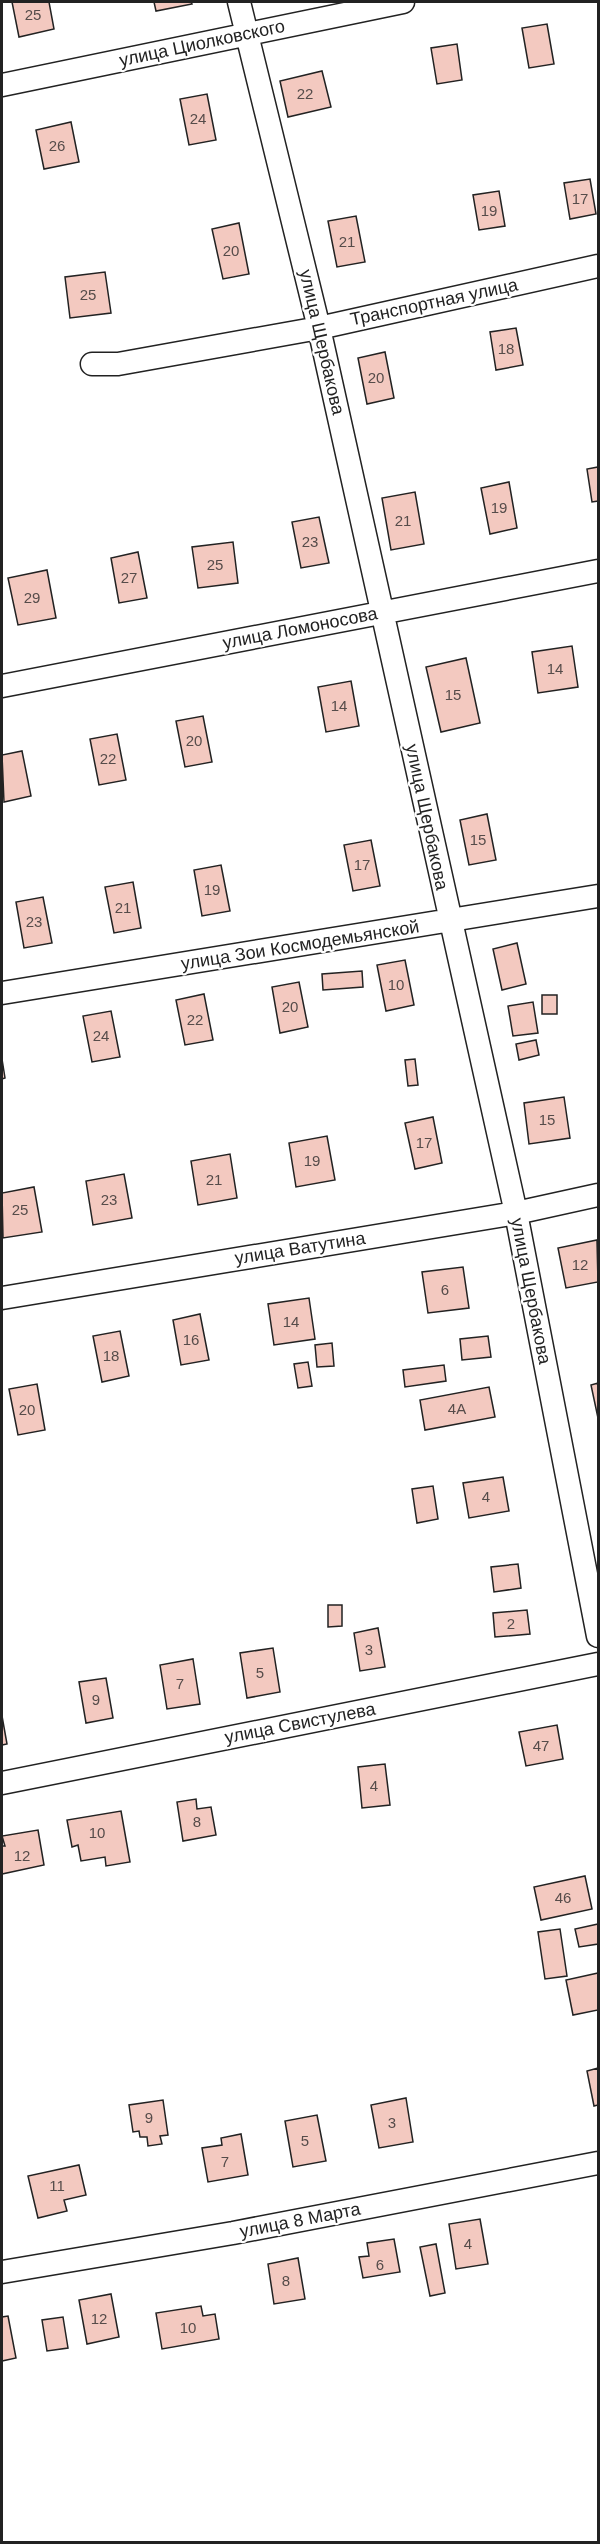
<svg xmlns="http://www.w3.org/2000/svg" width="600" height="2544" viewBox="0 0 600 2544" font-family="Helvetica,sans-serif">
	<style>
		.building { fill: #f3c9c0; stroke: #222; stroke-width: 1.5 }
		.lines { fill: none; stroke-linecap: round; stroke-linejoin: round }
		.minor-casing { stroke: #222; stroke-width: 25 }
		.minor { stroke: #fff; stroke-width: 22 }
		.labels { text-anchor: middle; stroke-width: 4.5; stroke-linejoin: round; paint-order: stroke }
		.number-label { font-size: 15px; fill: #564c4a }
		.street-label { font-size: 18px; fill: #222; stroke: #fff }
	</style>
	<rect width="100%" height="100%" fill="#fff"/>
	<!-- building -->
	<path class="building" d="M12,2H49L54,29L19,37Z
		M154,2H191L192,4L156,11Z
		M547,24L554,64L529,68L522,28Z
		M457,44L462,80L437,84L431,48Z
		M322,71L331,107L288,117L280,81Z
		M207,94L216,140L189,145L180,99Z
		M71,122L79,162L44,169L36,130Z
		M590,179L596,214L570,219L564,183Z
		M499,191L505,226L479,230L473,195Z
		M356,216L365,262L337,267L328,221Z
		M239,223L249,274L223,279L212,229Z
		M105,272L111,313L70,318L65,277Z
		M516,328L523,365L496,370L490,332Z
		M385,352L394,398L367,404L358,358Z
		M598,467V501L592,502L587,469Z
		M509,482L517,528L490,534L481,488Z
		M415,492L424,544L391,550L382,498Z
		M319,517L329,563L301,568L292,522Z
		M233,542L238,583L198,588L192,547Z
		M138,552L147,598L119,603L111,558Z
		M47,570L56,618L18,625L8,578Z
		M572,646L578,687L538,693L532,652Z
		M466,658L480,723L441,732L426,667Z
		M351,681L359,726L326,732L318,687Z
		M203,716L212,762L185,767L176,721Z
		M117,734L126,780L99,785L90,739Z
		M22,751L31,796L4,802L2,755Z
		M487,814L496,860L469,865L460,820Z
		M371,840L380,886L353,891L344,845Z
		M221,865L230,911L202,916L194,870Z
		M133,882L141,928L114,933L105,887Z
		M43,897L52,943L24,948L16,902Z
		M517,943L526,984L502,990L493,949Z
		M405,960L414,1005L386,1011L377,965Z
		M362,971L363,987L323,990L322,974Z
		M299,982L308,1027L280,1033L272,987Z
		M204,994L213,1040L185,1045L176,1000Z
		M542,995H557V1014H542Z
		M533,1002L538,1033L513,1036L508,1006Z
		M111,1011L120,1057L92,1062L83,1016Z
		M536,1040L539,1055L519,1060L516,1044Z
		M2,1059L5,1078L2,1079Z
		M415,1059L418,1085L408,1086L405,1060Z
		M564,1097L570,1138L529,1144L524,1103Z
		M433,1117L442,1163L415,1169L405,1123Z
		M327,1136L335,1180L296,1187L289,1143Z
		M230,1154L237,1198L198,1205L191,1161Z
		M124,1174L132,1218L93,1225L86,1181Z
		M34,1187L42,1232L3,1238L2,1193Z
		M597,1240L598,1282L566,1288L558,1248Z
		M463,1267L469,1308L428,1313L422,1272Z
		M309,1298L315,1339L274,1345L268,1304Z
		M200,1314L209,1360L181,1365L173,1320Z
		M120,1331L129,1376L102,1382L93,1336Z
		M488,1336L491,1357L462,1360L460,1339Z
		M332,1343L334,1366L317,1367L315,1345Z
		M308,1362L312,1386L298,1388L294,1364Z
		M444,1365L446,1381L405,1387L403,1370Z
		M598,1383V1418L591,1385Z
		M37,1384L45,1430L18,1435L9,1389Z
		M489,1387L495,1417L425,1430L420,1400Z
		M503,1477L509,1511L469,1518L463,1483Z
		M433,1486L438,1519L417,1523L412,1489Z
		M518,1564L521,1588L494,1592L491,1567Z
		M328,1605H342V1626L328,1627Z
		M527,1610L530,1634L495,1637L493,1613Z
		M378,1628L385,1667L360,1671L354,1633Z
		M273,1648L280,1692L247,1698L240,1653Z
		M193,1659L200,1704L167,1709L160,1665Z
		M106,1678L113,1718L86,1723L79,1682Z
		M2,1716L7,1744L2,1745Z
		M557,1725L563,1759L526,1766L519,1732Z
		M385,1764L390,1805L362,1808L358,1767Z
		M196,1799L197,1809L211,1807L216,1835L183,1841L177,1802Z
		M121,1811L130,1862L106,1866L105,1857L81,1861L78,1845L72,1847L67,1820Z
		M38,1830L44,1865L2,1874V1846H5L2,1836Z
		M585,1876L592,1909L541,1920L534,1887Z
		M598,1924V1944L579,1947L575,1929Z
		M560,1929L567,1976L545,1979L538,1932Z
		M598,1973V2010L573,2015L566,1980Z
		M598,2068V2105L594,2106L587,2071Z
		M406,2098L413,2142L379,2148L371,2105Z
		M163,2100L168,2135L160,2136L162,2144L148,2146L147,2137H140L139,2131L133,2132L129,2105Z
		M317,2115L326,2161L293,2167L285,2121Z
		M241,2134L248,2175L208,2182L202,2148L222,2145L221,2138Z
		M79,2165L86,2195L64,2200L67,2211L38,2218L28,2176Z
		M480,2219L488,2264L456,2269L449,2224Z
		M394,2239L400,2272L363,2278L359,2257L369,2256L367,2243Z
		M436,2244L445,2293L430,2296L420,2247Z
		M298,2258L305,2299L274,2304L268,2264Z
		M111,2294L119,2337L87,2344L79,2300Z
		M201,2306L203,2316L215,2314L219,2339L162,2349L156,2313Z
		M8,2316L16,2358L2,2361V2317Z
		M63,2317L68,2348L47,2351L42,2320Z"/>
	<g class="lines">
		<!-- minor casing -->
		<g class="minor-casing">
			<path id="minor" d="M239,2L319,328L516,1213L598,1636
				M2,85L403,2
				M92,364H118L319,328L598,266
				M2,686L598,571
				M2,993L598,896
				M2,1298L516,1213L598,1195
				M2,1783L598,1664
				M2,2272L233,2233L598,2163"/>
		</g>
		<!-- minor -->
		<use href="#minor" class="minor"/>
	</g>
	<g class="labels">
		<!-- number labels -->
		<g class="number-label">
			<text x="33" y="20">25</text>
			<text x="305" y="99">22</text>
			<text x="198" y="124">24</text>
			<text x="57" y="151">26</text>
			<text x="580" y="204">17</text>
			<text x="489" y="216">19</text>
			<text x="347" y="247">21</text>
			<text x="231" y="256">20</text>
			<text x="88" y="300">25</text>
			<text x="506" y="354">18</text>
			<text x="376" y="383">20</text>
			<text x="499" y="513">19</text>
			<text x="403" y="526">21</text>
			<text x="310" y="547">23</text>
			<text x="215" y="570">25</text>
			<text x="129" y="583">27</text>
			<text x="32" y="603">29</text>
			<text x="555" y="674">14</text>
			<text x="453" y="700">15</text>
			<text x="339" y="711">14</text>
			<text x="194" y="746">20</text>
			<text x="108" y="764">22</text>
			<text x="478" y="845">15</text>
			<text x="362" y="870">17</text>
			<text x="212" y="895">19</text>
			<text x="123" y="913">21</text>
			<text x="34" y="927">23</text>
			<text x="396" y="990">10</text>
			<text x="290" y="1012">20</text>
			<text x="195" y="1025">22</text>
			<text x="101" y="1041">24</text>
			<text x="547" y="1125">15</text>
			<text x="424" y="1148">17</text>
			<text x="312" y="1166">19</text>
			<text x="214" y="1185">21</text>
			<text x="109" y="1205">23</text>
			<text x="20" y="1215">25</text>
			<text x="580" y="1270">12</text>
			<text x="445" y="1295">6</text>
			<text x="291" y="1327">14</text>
			<text x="191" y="1345">16</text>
			<text x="111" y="1361">18</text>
			<text x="457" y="1414">4А</text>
			<text x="27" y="1415">20</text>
			<text x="486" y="1502">4</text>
			<text x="511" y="1629">2</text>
			<text x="369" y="1655">3</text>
			<text x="260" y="1678">5</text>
			<text x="180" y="1689">7</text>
			<text x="96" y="1705">9</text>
			<text x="541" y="1751">47</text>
			<text x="374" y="1791">4</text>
			<text x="197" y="1827">8</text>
			<text x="97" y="1838">10</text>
			<text x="22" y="1861">12</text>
			<text x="563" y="1903">46</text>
			<text x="149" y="2123">9</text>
			<text x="392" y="2128">3</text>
			<text x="305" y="2146">5</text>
			<text x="225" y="2167">7</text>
			<text x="57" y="2191">11</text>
			<text x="468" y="2249">4</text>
			<text x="380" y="2270">6</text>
			<text x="286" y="2286">8</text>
			<text x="99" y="2324">12</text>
			<text x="188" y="2333">10</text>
		</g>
		<!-- street labels -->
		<g class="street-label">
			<text transform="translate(202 43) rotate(-12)" y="6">улица Циолковского</text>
			<text transform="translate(434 302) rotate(-12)" y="6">Транспортная улица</text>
			<text transform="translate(322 342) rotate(77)" y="6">улица Щербакова</text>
			<text transform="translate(300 628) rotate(-11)" y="6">улица Ломоносова</text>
			<text transform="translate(427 817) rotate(78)" y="6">улица Щербакова</text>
			<text transform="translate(300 945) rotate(-9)" y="6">улица Зои Космодемьянской</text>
			<text transform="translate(300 1248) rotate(-9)" y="6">улица Ватутина</text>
			<text transform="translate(531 1291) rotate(79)" y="6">улица Щербакова</text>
			<text transform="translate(300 1723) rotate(-11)" y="6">улица Свистулева</text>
			<text transform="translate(300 2220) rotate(-11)" y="6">улица 8 Марта</text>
		</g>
	</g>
	<!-- border -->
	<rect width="600" height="2544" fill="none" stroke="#222222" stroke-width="6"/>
</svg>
